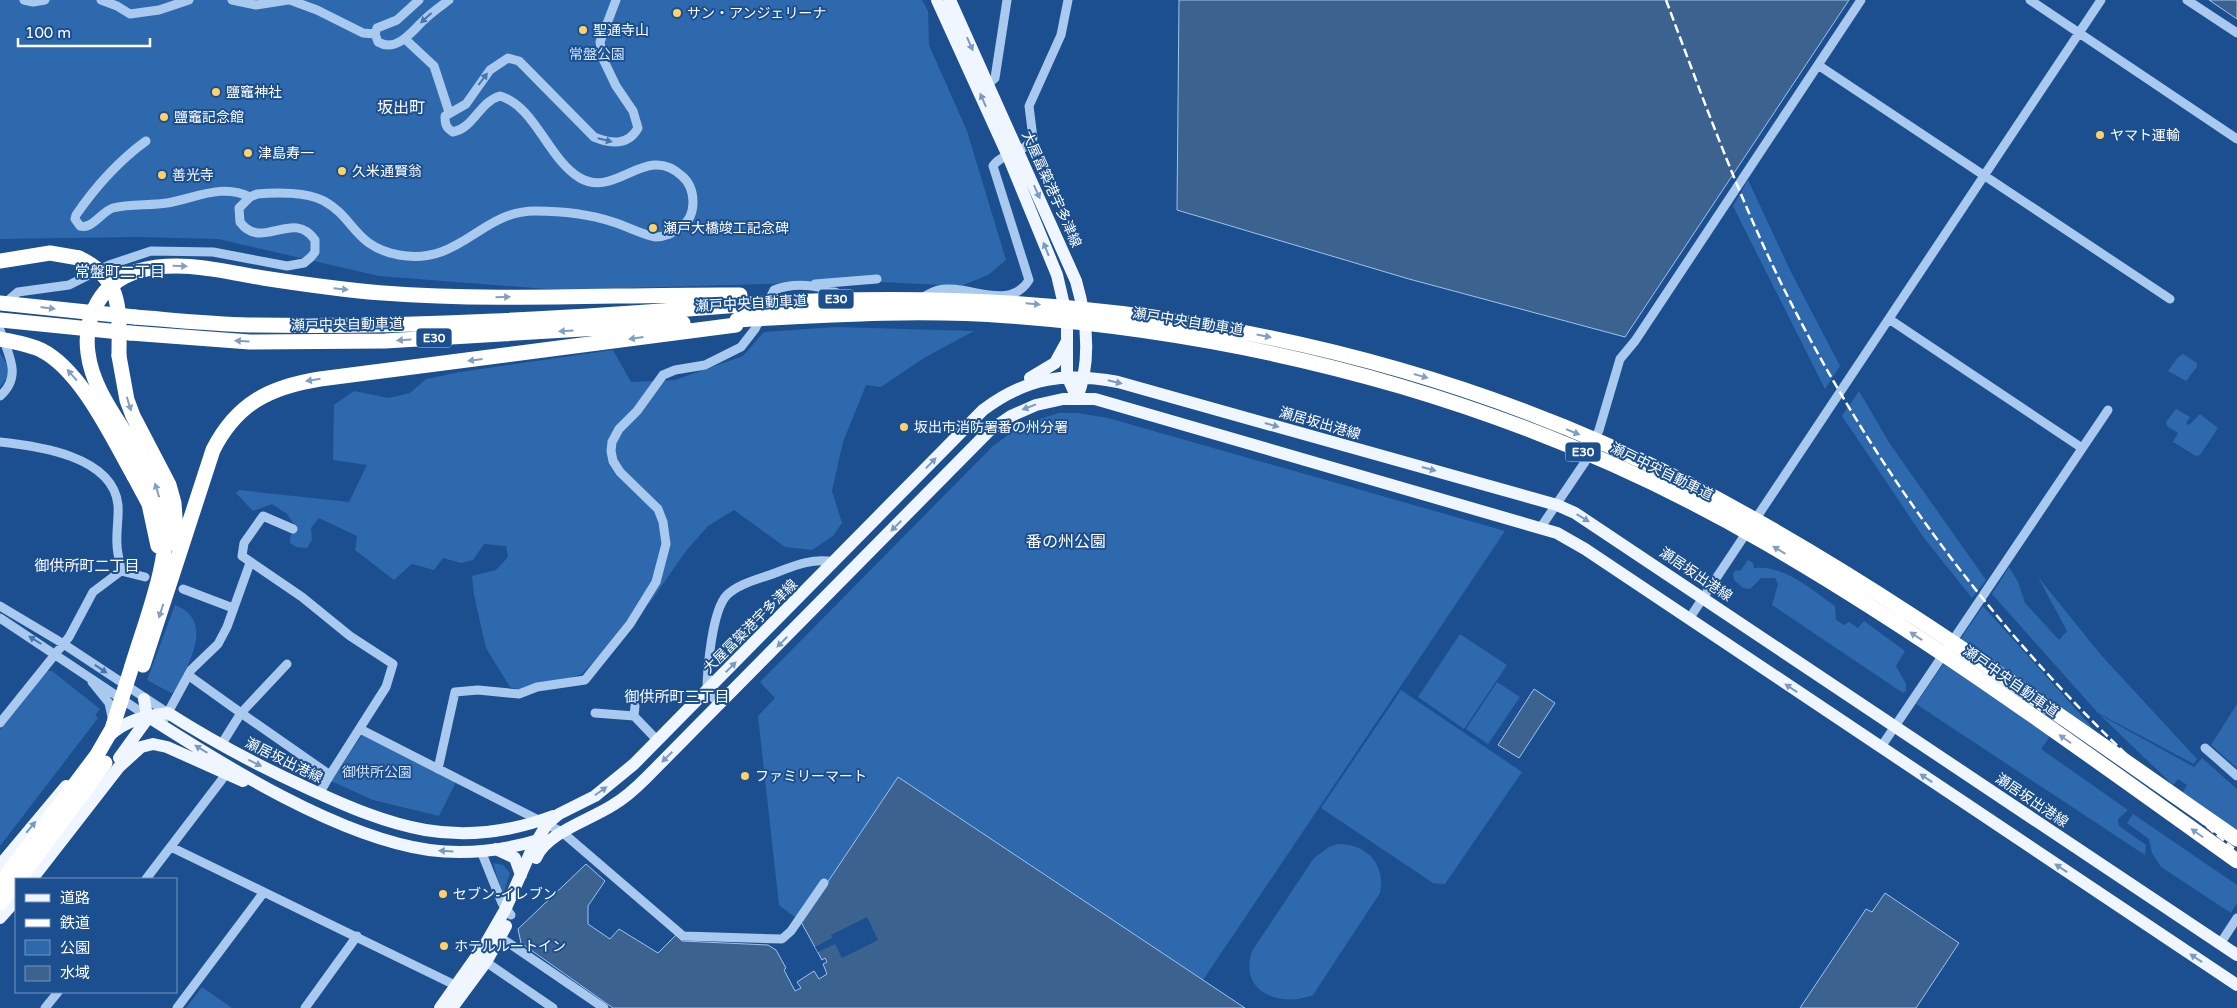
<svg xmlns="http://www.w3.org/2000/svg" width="2237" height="1008" viewBox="0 0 2237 1008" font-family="'Varela Round','Noto Sans JP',sans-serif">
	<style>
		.green { fill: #2e69ad }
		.water { fill: #3c6290; stroke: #9cc4f0 }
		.pier { fill: #1b4f8f }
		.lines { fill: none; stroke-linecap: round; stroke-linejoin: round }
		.minor { stroke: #a9c9ee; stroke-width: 9 }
		.major { stroke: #f0f6ff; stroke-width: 12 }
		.highway { stroke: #fff; stroke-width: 15 }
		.rail { stroke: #fff; stroke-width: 2.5; stroke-dasharray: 9 4; stroke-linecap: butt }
		.highway-bridge { stroke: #fff; stroke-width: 15 }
		.oneway { fill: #4674ac }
		.oneway2 { fill: #7b9ac1 }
		.oneway3 { fill: #829ec1 }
		.poi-dot { fill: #ffd166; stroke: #1b4f8f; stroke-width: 2 }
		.labels { text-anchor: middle; stroke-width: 4; stroke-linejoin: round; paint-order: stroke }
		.shield { fill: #1b4f8f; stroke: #bbcadd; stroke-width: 1 }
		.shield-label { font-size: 12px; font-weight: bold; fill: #fff }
		.poi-label { font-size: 14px; fill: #fff; stroke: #1b4f8f; text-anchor: start }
		.park-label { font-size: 14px; fill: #cfe3fa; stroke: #1b4f8f }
		.street-label { font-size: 14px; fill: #fff; stroke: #1b4f8f }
		.neighbourhood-label { font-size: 15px; fill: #fff; stroke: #1b4f8f }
		.quarter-label { font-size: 16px; fill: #fff; stroke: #1b4f8f }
	</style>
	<rect width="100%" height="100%" fill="#1b4f8f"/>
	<!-- green -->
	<path class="green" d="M0,0H922L928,11L929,45L967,131L1006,260L988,275L961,286L861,281L560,290L379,276L218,239L135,237L0,239Z
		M1748,180L1791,272L1840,366L1825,389L1733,206Z
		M836,327L974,331L924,358L881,387L866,385L843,442L832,491L842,523L833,536L812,550L785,547L734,510L708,526L686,551L651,601L582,674L526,692L510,687L486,648L474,595L472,576L496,570L508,557L506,546L484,544L473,560L461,563L443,558L434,570L412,564L394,580L355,550L357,536L319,518L311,528L312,540L307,548L296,547L290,543V537L296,527L287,514L272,504L253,511L236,493L239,490L349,502L367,465L333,460L334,405L354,391L389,398L410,393L426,379L460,372L613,350L631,382L675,380L743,356L764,332Z
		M0,353L6,363L9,375L0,387Z
		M2183,354L2197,363V367L2186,381L2168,371L2178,357Z
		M1859,391L1890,444L1986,580L1972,598L1924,538L1842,416Z
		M2176,409L2190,417L2186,423L2189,425L2200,414L2218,428L2200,455L2196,456L2173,442L2178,433L2167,426L2166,422Z
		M1059,413H1077L1108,418L1505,531L1203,980L898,777L801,922L779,905L758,716L775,698L760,682L993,446L1023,424Z
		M1748,560L1753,563L1754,568C1785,565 1810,589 1835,606L1836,620L1844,625L1849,622L1858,628L1864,621L1905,651L1896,666L1906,684V691L1903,693L1772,605L1778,584L1775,578H1761L1750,589L1743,588L1734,580L1733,574L1736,570L1740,571Z
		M2009,567L2018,582L2025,603L2059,640L2067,631L2038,577L2101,655L2197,759L2194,764L2098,713L1992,594Z
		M175,605C215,620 189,664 175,691L171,693L147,680Z
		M1983,606L2108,745L2065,715L2041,749L2128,810L2118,819L2119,826L2146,845L2145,855L1916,704Z
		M1460,634L1507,665L1464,729L1418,697Z
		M46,671H52L100,709L95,715L98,718L0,846V730Z
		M1497,682L1520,697L1488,744L1466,729Z
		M1401,690L1522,772L1445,884L1433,883L1321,808Z
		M2237,704V768L2211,745Z
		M2100,715L2194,767L2202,758L2237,789V830L2183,792L2187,785L2178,779L2173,785Z
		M362,735L456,782L439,816L373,800L331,781Z
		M2133,814L2237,885V903L2231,913L2161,867L2152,853L2149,839L2127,823Z
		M1338,844C1367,844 1386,864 1380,893L1313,995C1280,1008 1238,992 1252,951L1314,858L1329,847Z
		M493,863L503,865L510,873L503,896Z
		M202,987L232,1008H186Z"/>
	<!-- water -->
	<path class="water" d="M1179,0H1849L1625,337L1409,279L1177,210Z
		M2209,0H2237V19Z
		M1534,689L1555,703L1519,758L1498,745Z
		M898,777L1245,1008H613L521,943L518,929L586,864L605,881L588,906V924L610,939L619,929L658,953L676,935L682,941L768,945L776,950L786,968L784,970L795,991L801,988L797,982L814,971L819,979L827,974L823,964L827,962L825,958L822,960L801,922Z
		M1885,893L1959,943L1916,1008H1800L1866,909L1872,912Z"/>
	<!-- pier -->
	<path class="pier" d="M867,917L878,940L842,958L835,944L818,952L815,947L832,938L831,935Z"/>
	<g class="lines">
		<!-- minor -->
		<path class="minor" d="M24,0L33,2L45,0
			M101,0L117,6L130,14L159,10L189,0
			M232,0L256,5L288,0
			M290,0L317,10L363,33L375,34
			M419,0L397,20L377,28L375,34L378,42C397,53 412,31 424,20C432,12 441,6 449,0
			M2030,0L2237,139
			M2187,0L2237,33
			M405,39L434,66L449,112
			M1818,65L2170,299
			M988,84L995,78L1007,0
			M146,141C117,162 96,186 76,215L75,219L80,226C92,230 102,211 113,208C130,203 150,206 167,203C196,198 222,183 250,197
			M815,284L877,279
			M920,299C925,296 931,292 938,290C967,283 1009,313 1029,280L993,166C1002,152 1025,154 1033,138L1029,106L1061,35L1068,0
			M4,304L18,292L69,285L109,265L151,251L213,252L287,266L304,263L311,257L315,252V240C293,208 262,252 240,222L239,208L250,197L257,194C277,192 307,192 324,201C355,218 354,247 399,255C461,266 480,211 535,211C561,211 589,214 613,222C627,226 642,235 656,237C664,237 674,233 680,228C689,222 693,213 693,202C693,191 690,183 682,176C646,142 616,199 580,178C548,159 535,106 500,96C479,102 474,128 453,132C446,128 445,124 445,116L466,104L490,70L508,58L519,61L594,137C611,144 628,146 638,128L633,111L616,86L603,59L600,42L616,0
			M1889,319L2082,448
			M0,330C8,354 23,376 0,396
			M0,442C38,446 113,456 118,505C119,518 116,531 117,544C117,553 120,562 121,571
			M1541,527L1585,462L1599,430L1620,359L1635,341L1861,0
			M183,589L233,608
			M0,606L62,643L168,713
			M0,618L147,716
			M1689,619L2101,0
			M188,675L241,713L287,664
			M92,682L109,703L112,717
			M720,704L707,692C707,670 712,610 727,595C739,583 760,579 775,573C796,565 812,558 834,562
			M635,706L634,716L658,741
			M595,713L634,716
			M165,718L191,670L218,644L227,627L250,563
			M0,723L69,637L93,592L121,571L145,577
			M360,729L562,832L683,936L782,939L791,931L824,883
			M221,745L241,713L330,775L386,687L393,664L350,636L302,597L242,556L244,543L263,516L293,529
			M1881,747L2108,410
			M2205,748L2237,776
			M438,769L455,692L478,690L519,694L537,687L585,680L630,624L656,582L666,544L663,522L658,509L620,472L613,461L611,451L612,442L619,429L637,411L663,375L675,370L705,365L741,347L755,329L774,290C800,280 825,287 850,298
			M319,794L330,775
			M171,847L461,988
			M481,851L502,903L511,915
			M146,879L230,769
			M500,937L604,1008
			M2220,944L2237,918
			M486,962L553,1008
			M45,1008L58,992
			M177,1008L264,892
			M305,1008L357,936"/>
		<!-- major -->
		<path class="major" d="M937,0L1008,156L1057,275L1067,318V376L1077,398
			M950,0L1076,281C1087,319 1092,360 1077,398
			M1030,378L1055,363L1066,343
			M147,716C225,766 338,837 429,850C466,855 506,850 542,839
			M108,737C125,720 145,716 168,713C212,741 257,765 305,787C391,827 457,852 553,816
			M119,758L145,722L147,716L144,699
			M496,849L515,858L521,875
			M536,858C546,833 590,820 613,805C625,798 636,788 646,778L989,431L1011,416L1036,405L1063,399H1095L1557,533L1585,549L2237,985
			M0,865L66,786
			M32,879L119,767L141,747L153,744L167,747L243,781
			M0,918L16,900
			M440,1008L486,943L505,910L532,849L547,824L559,814L595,796L634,764L983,410C1027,377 1065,372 1118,382L1557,505L1575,513L2237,955
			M452,1008L486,962L506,926"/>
		<!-- highway -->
		<path class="highway" d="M0,261L50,253L79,258
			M135,317C173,320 211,324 249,325C412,328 577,318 740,305
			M130,333L250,342L385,341L683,323
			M119,356L127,400L133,416L169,485L174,503L177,545
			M134,476L149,504L158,546
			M143,665L213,450C237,403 270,387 320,379L736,325
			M132,666C144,625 173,554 164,513C158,486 145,465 131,442C114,415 92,386 88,353C83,316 102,282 138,271C179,259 222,271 263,278C302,284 343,290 383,293C501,302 621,294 740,295
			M0,903L16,882"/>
		<!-- rail -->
		<path class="rail" d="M1666,0C1702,96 1737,193 1782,285C1891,505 2046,699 2237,851"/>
		<!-- highway-bridge -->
		<path class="highway-bridge" d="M79,258C124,279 119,313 119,356
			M0,303L135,317
			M740,305C1065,281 1395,334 1687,483C1881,583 2057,715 2237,839
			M0,320L130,333
			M737,320C828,315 918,309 1009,316C1276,336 1534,408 1766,543C1930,638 2083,751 2237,861
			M0,339C14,342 28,344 41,350C81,370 112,437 134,476
			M19,879L105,763
			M0,884L97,755L112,729L132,666"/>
	</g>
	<!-- one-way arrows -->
	<defs><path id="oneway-solid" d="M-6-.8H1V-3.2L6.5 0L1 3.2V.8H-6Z" transform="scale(1.25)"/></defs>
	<g class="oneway">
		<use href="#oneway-solid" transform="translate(426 18) rotate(138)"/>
		<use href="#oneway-solid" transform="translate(483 79) rotate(-53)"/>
		<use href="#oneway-solid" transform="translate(605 140) rotate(14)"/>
		<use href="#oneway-solid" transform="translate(35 640) rotate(-148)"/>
		<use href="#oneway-solid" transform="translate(101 669) rotate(34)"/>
	</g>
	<g class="oneway2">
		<use href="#oneway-solid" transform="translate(970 44) rotate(66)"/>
		<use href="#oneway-solid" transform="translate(983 100) rotate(-114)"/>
		<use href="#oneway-solid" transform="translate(1037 192) rotate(66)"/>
		<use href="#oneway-solid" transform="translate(1046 249) rotate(-112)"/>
		<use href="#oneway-solid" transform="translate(1115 382) rotate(13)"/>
		<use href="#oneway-solid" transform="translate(1029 407) rotate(159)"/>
		<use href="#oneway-solid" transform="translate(1272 425) rotate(16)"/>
		<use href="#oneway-solid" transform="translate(931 463) rotate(-46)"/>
		<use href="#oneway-solid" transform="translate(1429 469) rotate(15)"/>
		<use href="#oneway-solid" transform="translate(1583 518) rotate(31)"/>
		<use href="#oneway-solid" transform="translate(896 526) rotate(135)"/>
		<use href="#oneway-solid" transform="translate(782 642) rotate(135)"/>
		<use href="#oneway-solid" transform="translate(731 667) rotate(-45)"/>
		<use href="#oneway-solid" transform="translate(1791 688) rotate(-146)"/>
		<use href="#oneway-solid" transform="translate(201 749) rotate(-149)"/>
		<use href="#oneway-solid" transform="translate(667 757) rotate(135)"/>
		<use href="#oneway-solid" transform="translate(255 763) rotate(26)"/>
		<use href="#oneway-solid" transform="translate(1926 778) rotate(-146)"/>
		<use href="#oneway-solid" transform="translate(601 791) rotate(-35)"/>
		<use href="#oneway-solid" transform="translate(31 827) rotate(-50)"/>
		<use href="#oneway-solid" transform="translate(446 851) rotate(-177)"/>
		<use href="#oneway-solid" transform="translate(2061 868) rotate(-146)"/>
		<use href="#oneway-solid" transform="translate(2196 958) rotate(-146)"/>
	</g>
	<g class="oneway3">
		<use href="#oneway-solid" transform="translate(180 266) rotate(1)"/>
		<use href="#oneway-solid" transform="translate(341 289) rotate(6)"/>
		<use href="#oneway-solid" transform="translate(503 297) rotate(-1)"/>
		<use href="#oneway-solid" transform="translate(1033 304) rotate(5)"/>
		<use href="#oneway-solid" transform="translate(48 308) rotate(7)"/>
		<use href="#oneway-solid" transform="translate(566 331) rotate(176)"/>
		<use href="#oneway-solid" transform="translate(1264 336) rotate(11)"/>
		<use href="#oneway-solid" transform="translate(636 338) rotate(172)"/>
		<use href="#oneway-solid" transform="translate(404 340) rotate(177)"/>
		<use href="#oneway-solid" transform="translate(242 341) rotate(-176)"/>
		<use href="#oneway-solid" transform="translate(475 360) rotate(173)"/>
		<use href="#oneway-solid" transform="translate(72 375) rotate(-131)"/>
		<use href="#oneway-solid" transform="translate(1421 376) rotate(16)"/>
		<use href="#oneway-solid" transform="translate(313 380) rotate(171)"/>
		<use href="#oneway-solid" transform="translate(129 404) rotate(73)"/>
		<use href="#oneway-solid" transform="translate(1573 432) rotate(22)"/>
		<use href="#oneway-solid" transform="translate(157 490) rotate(-107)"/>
		<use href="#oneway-solid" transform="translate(1779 550) rotate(-149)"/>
		<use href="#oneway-solid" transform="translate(161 611) rotate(108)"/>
		<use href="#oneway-solid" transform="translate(1916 636) rotate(-147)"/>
		<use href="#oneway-solid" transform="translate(2065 739) rotate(-145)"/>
		<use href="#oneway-solid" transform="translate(2197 833) rotate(-145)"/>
	</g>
	<!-- markers -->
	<g class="poi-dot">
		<circle cx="677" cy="13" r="5"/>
		<circle cx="583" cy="30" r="5"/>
		<circle cx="216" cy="92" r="5"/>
		<circle cx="164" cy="117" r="5"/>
		<circle cx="2100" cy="135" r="5"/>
		<circle cx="248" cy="153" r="5"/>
		<circle cx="342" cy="171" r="5"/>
		<circle cx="162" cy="175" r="5"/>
		<circle cx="653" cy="228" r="5"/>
		<circle cx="904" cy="427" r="5"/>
		<circle cx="745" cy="776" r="5"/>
		<circle cx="443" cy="894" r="5"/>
		<circle cx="444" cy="946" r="5"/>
	</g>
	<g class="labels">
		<!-- shield labels -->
		<g class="shield">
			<rect x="818.5" y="289.5" width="35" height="19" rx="4"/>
			<rect x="416.5" y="328.5" width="35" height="19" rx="4"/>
			<rect x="1565.5" y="442.5" width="35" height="19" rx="4"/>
		</g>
		<g class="shield-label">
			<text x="836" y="303">E30</text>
			<text x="434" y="342">E30</text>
			<text x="1583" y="456">E30</text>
		</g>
		<!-- poi labels -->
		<g class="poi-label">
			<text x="687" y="18">サン・アンジェリーナ</text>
			<text x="593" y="35">聖通寺山</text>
			<text x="226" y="97">鹽竈神社</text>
			<text x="174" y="122">鹽竈記念館</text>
			<text x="2110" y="140">ヤマト運輸</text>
			<text x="258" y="158">津島寿一</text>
			<text x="352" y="176">久米通賢翁</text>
			<text x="172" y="180">善光寺</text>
			<text x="663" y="233">瀬戸大橋竣工記念碑</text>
			<text x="914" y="432">坂出市消防署番の州分署</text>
			<text x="755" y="781">ファミリーマート</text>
			<text x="453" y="899">セブン-イレブン</text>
			<text x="454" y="951">ホテルルートイン</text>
		</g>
		<!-- park labels -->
		<g class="park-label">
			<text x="597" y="59">常盤公園</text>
			<text x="377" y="777">御供所公園</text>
		</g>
		<!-- street labels -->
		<g class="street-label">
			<text transform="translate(1052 189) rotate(66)" y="5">大屋冨築港宇多津線</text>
			<text transform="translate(751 303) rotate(-3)" y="5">瀬戸中央自動車道</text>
			<text transform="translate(1188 321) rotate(9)" y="5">瀬戸中央自動車道</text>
			<text transform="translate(347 324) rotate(-1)" y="5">瀬戸中央自動車道</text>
			<text transform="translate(1320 423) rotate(16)" y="5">瀬居坂出港線</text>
			<text transform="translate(1662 471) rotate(26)" y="5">瀬戸中央自動車道</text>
			<text transform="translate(1696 574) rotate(34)" y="5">瀬居坂出港線</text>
			<text transform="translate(750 626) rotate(-45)" y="5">大屋冨築港宇多津線</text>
			<text transform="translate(2011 681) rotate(35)" y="5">瀬戸中央自動車道</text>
			<text transform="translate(284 760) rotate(26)" y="5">瀬居坂出港線</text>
			<text transform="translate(2032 800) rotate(34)" y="5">瀬居坂出港線</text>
		</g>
		<!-- neighbourhood labels -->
		<g class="neighbourhood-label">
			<text x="120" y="277">常盤町二丁目</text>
			<text x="87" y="571">御供所町二丁目</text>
			<text x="677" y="702">御供所町三丁目</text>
		</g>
		<!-- quarter labels -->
		<g class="quarter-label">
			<text x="401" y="113">坂出町</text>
			<text x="1066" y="547">番の州公園</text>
		</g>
	</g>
	<!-- legend -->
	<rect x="15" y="878" width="162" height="115" fill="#1b4f8f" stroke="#7695bc"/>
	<rect x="25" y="894" width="25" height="8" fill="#f0f6ff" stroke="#7695bc"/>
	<text x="60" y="903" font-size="15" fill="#ffffff">道路</text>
	<rect x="25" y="919" width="25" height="8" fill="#ffffff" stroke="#7695bc"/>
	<text x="60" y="928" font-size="15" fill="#ffffff">鉄道</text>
	<rect x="25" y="940" width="25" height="15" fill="#2e69ad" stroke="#7695bc"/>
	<text x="60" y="953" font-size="15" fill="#ffffff">公園</text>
	<rect x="25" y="966" width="25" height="15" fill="#3c6290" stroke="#7695bc"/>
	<text x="60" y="978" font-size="15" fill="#ffffff">水域</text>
	<!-- scale -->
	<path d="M18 38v8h132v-8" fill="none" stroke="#ffffff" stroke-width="2.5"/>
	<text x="25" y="38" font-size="15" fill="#ffffff" stroke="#1b4f8f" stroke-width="4" paint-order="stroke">100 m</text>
</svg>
